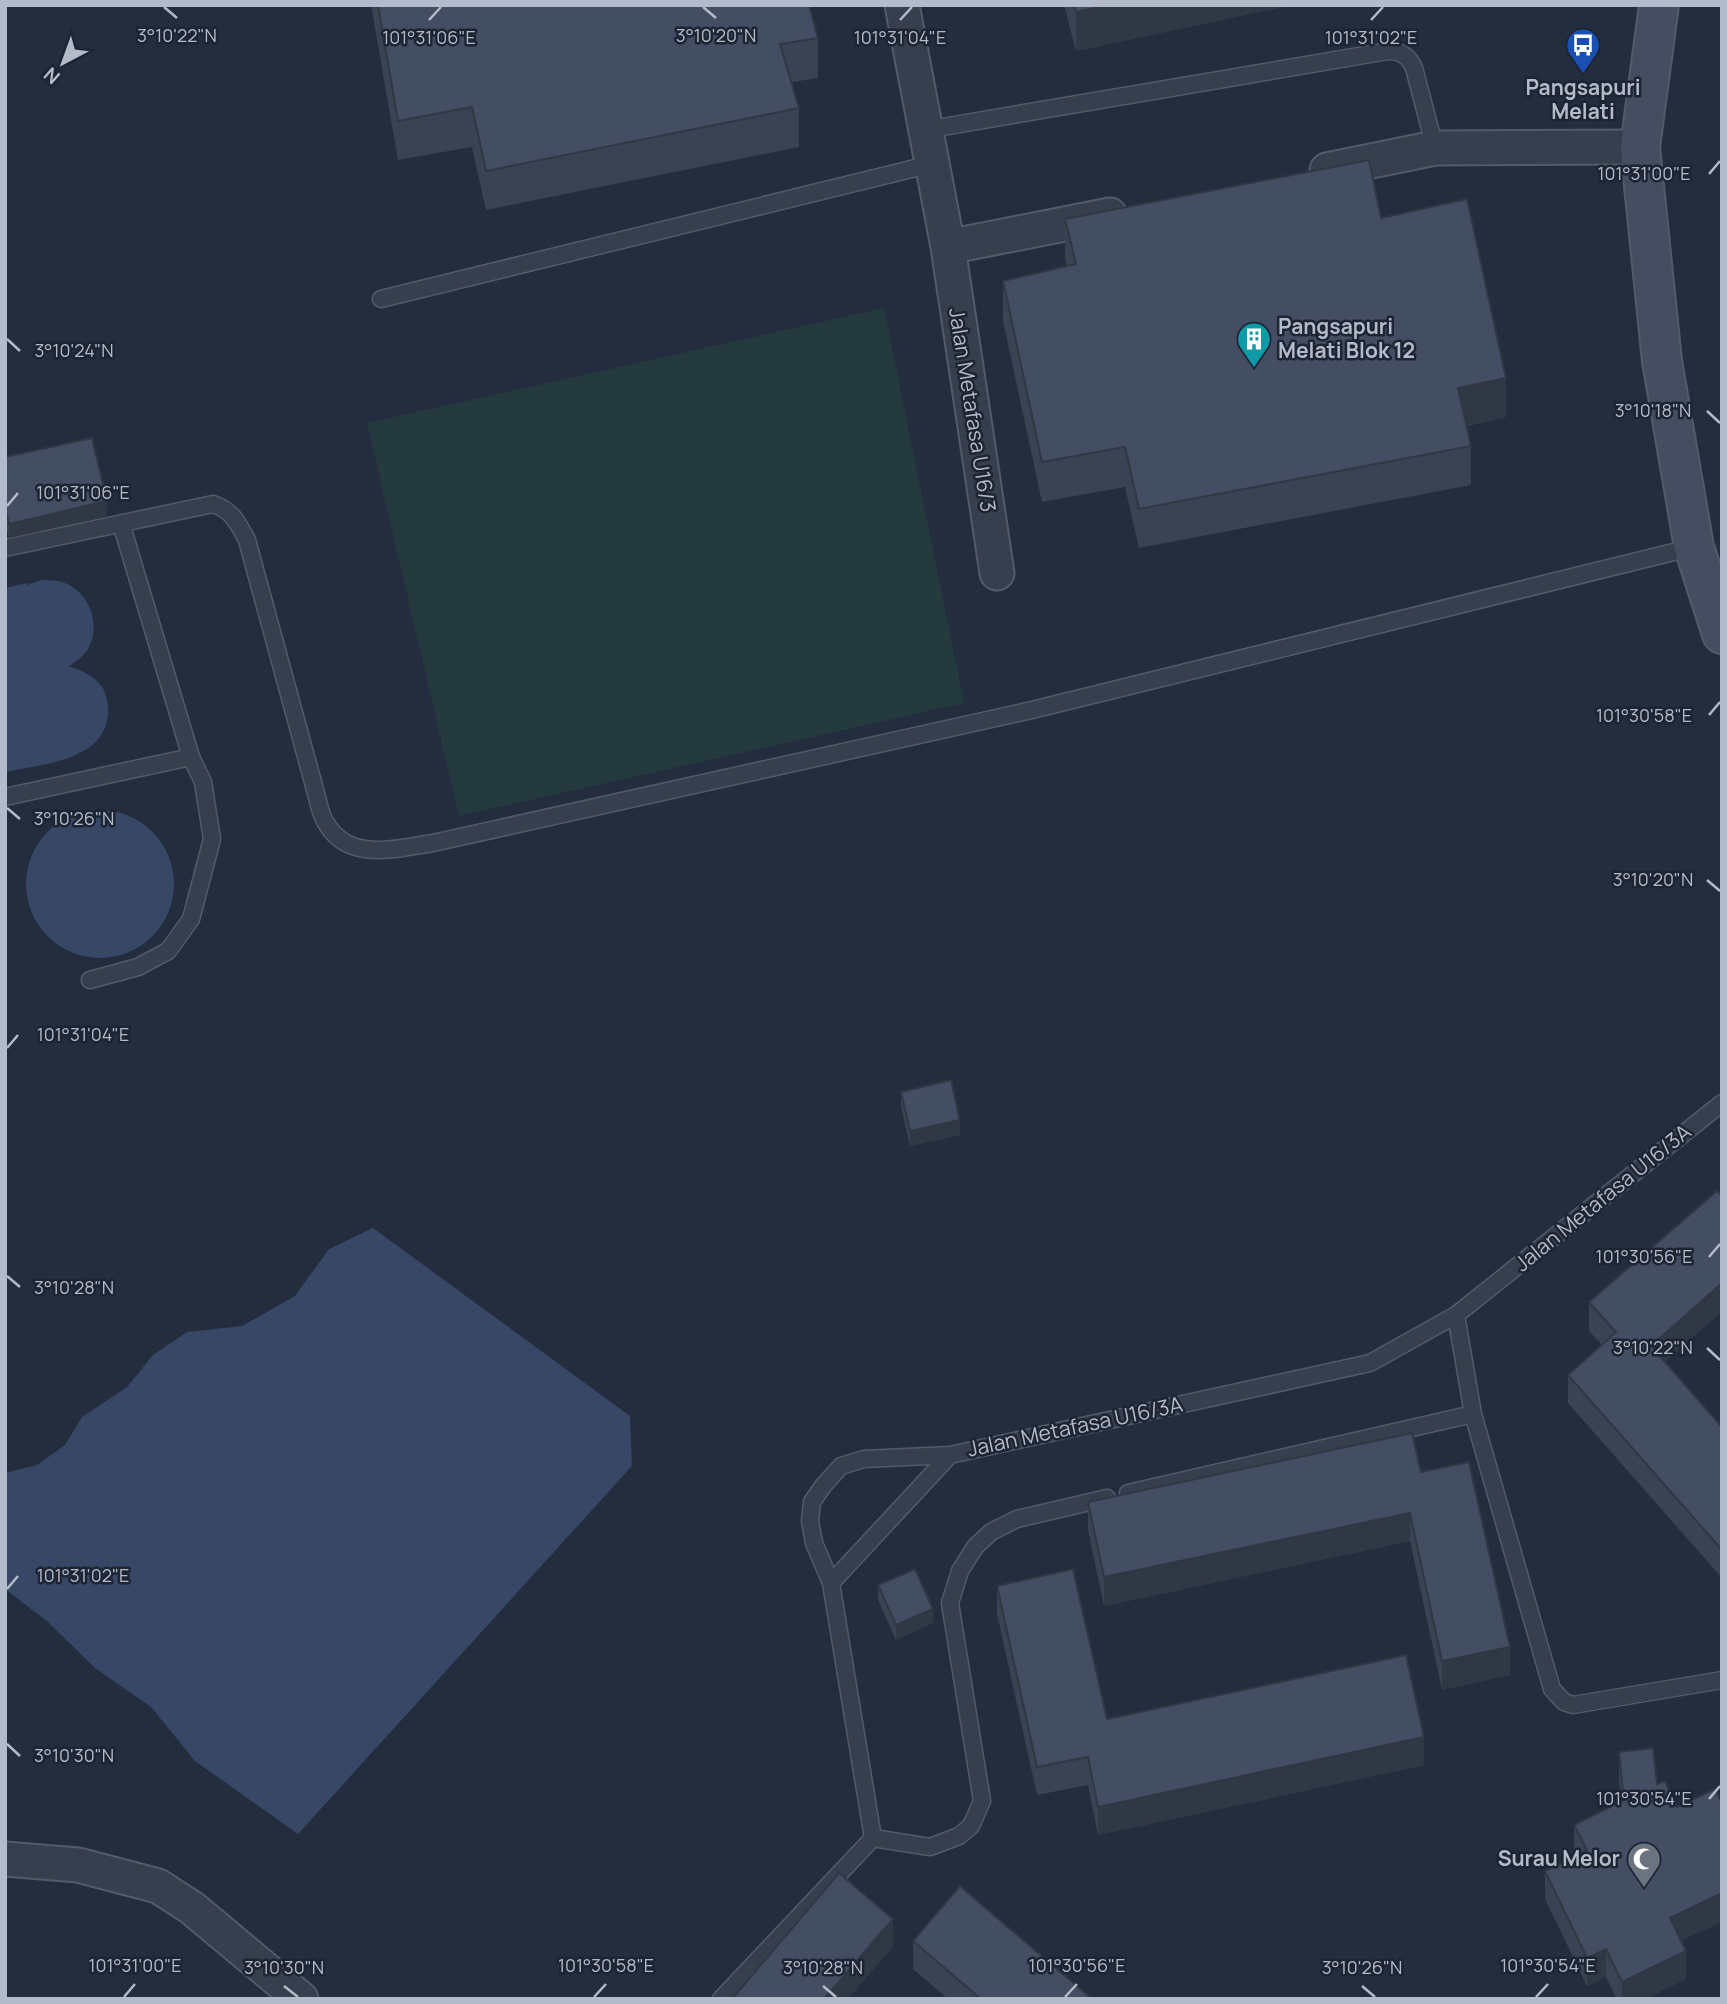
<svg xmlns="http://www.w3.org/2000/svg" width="1727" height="2004" viewBox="0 0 1727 2004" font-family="Manrope,sans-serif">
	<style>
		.green { fill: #253a3f }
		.water { fill: #374765 }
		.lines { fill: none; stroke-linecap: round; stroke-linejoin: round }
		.lane-casing { stroke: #535a69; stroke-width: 19 }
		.street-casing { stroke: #535a69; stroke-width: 37 }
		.secondary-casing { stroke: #535a69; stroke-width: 42 }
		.lane { stroke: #373f4e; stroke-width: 16 }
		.street { stroke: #373f4e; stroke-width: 33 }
		.secondary { stroke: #454e61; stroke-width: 38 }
		.wall { fill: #3a4354 }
		.shaded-wall { fill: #303745 }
		.building { fill: #444e62; stroke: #303745; stroke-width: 2 }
		.ticks { fill: none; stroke: #b3bac9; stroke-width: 2.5 }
		.labels { text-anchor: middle; stroke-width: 5; stroke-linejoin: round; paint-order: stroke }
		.poi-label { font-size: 21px; font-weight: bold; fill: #b3bac9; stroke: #1d2433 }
		.street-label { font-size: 21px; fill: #b3bac9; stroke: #1d2433 }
		.ticks-label { font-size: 18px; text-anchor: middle; fill: #b3bac9; stroke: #1d2433; stroke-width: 5; stroke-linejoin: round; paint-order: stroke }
	</style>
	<rect width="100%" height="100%" fill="#232d3e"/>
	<!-- green -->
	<path class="green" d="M884,308L964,703L459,816L367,423Z"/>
	<!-- water -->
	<path class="water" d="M41,580C46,580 53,580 58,581C87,587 102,621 89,647C85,655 77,661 69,666C90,674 106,681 108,706C112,760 44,764 5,772V588L27,583V585Z
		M26 884a74 74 0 1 1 148 0a74 74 0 1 1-148 0Z
		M373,1228L630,1416L632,1466L298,1834L195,1761L151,1707L95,1668L48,1622L5,1589V1473L37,1465L65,1445L82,1417L127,1387L153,1355L187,1332L242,1326L295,1296L329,1249Z"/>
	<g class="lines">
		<!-- lane casing -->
		<g class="lane-casing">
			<path id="lane" d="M925,130L1388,51C1401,51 1409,56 1414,68L1435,148
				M381,299L932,164
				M5,548L213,504C232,510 238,523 247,540L317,797C319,805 321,816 326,823C349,863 396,848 433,843L1032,710L1694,547
				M5,797L191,757
				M90,980L138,967L168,951L191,919L212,839L203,782L191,757L121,523
				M1456,1315L1473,1414L1552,1689L1564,1702L1573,1705L1722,1680
				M1128,1493L1473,1414
				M831,1583L814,1543L810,1521L812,1502L823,1486L841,1466L864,1459L950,1455
				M873,1838L930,1847L959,1836L971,1826L982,1801L950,1603L960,1571L975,1547L991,1532L1017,1519L1107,1498
				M721,1999L873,1838L831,1583L950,1455L1370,1363L1456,1315L1722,1103"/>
		</g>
		<!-- street casing -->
		<g class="street-casing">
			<path id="street" d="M902,5L948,247L997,573
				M1327,170L1435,148L1640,147
				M948,247L1110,215
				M5,1859L78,1865L158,1886L192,1908L301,1999"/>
		</g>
		<!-- secondary casing -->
		<g class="secondary-casing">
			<path id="secondary" d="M1659,5L1640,147L1662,361L1694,547L1722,634"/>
		</g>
		<!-- lane -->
		<use href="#lane" class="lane"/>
		<!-- street -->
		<use href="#street" class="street"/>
		<!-- secondary -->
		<use href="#secondary" class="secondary"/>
	</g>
	<!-- wall -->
	<path class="wall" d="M371,5H809L818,38V78L792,82L799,108V147L486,210L472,147L398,160Z
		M1064,5H1292L1076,51Z
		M1381,218L1506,417L1467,426L1471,446V485L1139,548L1125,487L1042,502L1003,321V281L1067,266L1065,258V219Z
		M5,457L107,516L9,538L5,523Z
		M901,1092L960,1135L910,1146L901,1107Z
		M1589,1302L1665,1362L1722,1427V1578L1568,1403V1375L1602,1345L1589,1331Z
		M1421,1472L1510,1675L1442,1690L1410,1541L1104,1606L1088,1530V1502Z
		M878,1585L933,1623L896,1640L878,1600Z
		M997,1586L1107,1719L1424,1765L1098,1835L1088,1785L1037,1795L997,1614Z
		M1619,1752L1657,1784L1681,1941L1686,1979L1645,1999H1617L1606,1977L1587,1986L1545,1899V1871L1576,1856L1574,1853V1825L1621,1802L1619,1780Z
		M913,1941L1092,1999H948L913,1969Z"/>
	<!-- shaded-wall -->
	<path class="shaded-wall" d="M1106,5H1292L1076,51V12Z
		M1506,378V417L1458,427V388Z
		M107,501V516L9,538V524Z
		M960,1120V1135L910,1146V1131Z
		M1722,1283V1312L1651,1374V1346Z
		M1410,1513V1541L1104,1606V1577Z
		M933,1609V1623L896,1640V1625Z
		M1510,1647V1675L1442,1690V1661Z
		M1424,1737V1765L1098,1835V1807Z
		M1722,1893V1922L1670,1946V1918Z
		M893,1919V1947L848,1999H824Z
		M1606,1949V1977L1587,1986V1958Z
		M1686,1951V1979L1645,1999H1622V1982Z"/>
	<!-- building -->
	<path class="building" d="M378,5H809L818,38L780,44L799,108L486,171L472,107L398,121Z
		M1074,5H1106L1076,12Z
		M1369,160L1381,218L1467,199L1506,378L1458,388L1471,446L1139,509L1125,447L1042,462L1003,281L1076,264L1065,219Z
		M92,438L107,501L9,524L5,508V457Z
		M951,1080L960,1120L910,1131L901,1092Z
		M1717,1191L1722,1196V1283L1651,1346L1722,1427V1550L1568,1375L1616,1332L1589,1302Z
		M1412,1433L1421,1472L1469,1462L1510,1647L1442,1661L1410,1513L1104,1577L1088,1502Z
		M915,1569L933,1609L896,1625L878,1585Z
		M1073,1569L1107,1719L1406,1655L1424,1737L1098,1807L1088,1757L1037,1767L997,1586Z
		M1653,1748L1657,1784L1665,1781L1677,1807L1715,1789L1722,1803V1893L1670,1918L1686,1951L1622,1982L1606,1949L1587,1958L1545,1871L1587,1850L1574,1825L1624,1800L1619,1752Z
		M839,1873L893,1919L824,1999H732Z
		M960,1886L1092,1999H981L913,1941Z"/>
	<!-- ticks -->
	<path class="ticks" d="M164,7L177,18M703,7L716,18M429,20L441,7M900,20L912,7M1371,20L1383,7M1709,174L1720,161M7,339L20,351M1707,411L1720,423M7,506L18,493M1709,715L1720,702M7,808L20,819M1707,880L1720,891M7,1048L18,1035M1709,1257L1720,1244M7,1276L20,1287M1707,1348L1720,1360M7,1589L18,1576M7,1744L20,1756M1709,1799L1720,1786M284,1986L298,1997M823,1986L836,1997M1362,1986L1375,1997M124,1997L135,1984M594,1997L606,1984M1065,1997L1077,1984M1536,1997L1548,1984"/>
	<!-- icons -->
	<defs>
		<g id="bus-pin" transform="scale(1.75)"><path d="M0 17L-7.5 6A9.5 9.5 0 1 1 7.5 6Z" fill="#1a4fb4" stroke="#1d2433"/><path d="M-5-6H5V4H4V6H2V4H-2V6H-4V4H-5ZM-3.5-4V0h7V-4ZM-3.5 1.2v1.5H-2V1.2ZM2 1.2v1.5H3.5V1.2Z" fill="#fff"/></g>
		<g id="building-pin" transform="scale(1.75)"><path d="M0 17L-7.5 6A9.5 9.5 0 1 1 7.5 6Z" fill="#0f9aa8" stroke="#1d2433"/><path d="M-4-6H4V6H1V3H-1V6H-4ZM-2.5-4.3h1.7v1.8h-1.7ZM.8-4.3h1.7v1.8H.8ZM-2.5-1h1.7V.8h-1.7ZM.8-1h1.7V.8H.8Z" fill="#fff"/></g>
		<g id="mosque-pin" transform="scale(1.75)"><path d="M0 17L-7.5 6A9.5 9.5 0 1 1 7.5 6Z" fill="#6b7280" stroke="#1d2433"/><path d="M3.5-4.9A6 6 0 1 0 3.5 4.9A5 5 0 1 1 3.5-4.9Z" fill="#fff"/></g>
	</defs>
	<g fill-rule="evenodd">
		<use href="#bus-pin" x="1583" y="45"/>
		<use href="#building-pin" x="1254" y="339"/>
		<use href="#mosque-pin" x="1644" y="1859"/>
	</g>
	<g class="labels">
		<!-- poi labels -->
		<g class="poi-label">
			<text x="1583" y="95">Pangsapuri<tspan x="1583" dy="24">Melati</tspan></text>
			<text x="1278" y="334" text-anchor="start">Pangsapuri<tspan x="1278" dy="24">Melati Blok 12</tspan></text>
			<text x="1620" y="1866" text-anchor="end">Surau Melor</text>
		</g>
		<!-- street labels -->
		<g class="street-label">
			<text transform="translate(972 410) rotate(81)" y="7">Jalan Metafasa U16/3</text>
			<text transform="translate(1603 1198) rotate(-39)" y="7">Jalan Metafasa U16/3A</text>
			<text transform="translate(1075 1427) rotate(-12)" y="7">Jalan Metafasa U16/3A</text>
		</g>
	</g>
	<g class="ticks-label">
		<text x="177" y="42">3°10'22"N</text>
		<text x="716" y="42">3°10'20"N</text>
		<text x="429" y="44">101°31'06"E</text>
		<text x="900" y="44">101°31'04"E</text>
		<text x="1371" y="44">101°31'02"E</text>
		<text x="1644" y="180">101°31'00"E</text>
		<text x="74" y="357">3°10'24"N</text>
		<text x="1653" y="417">3°10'18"N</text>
		<text x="83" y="499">101°31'06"E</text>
		<text x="1644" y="722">101°30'58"E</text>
		<text x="74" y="825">3°10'26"N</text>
		<text x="1653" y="886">3°10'20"N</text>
		<text x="83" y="1041">101°31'04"E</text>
		<text x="1644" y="1263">101°30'56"E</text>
		<text x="74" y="1294">3°10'28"N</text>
		<text x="1653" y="1354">3°10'22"N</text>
		<text x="83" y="1582">101°31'02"E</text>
		<text x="74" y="1762">3°10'30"N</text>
		<text x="1644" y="1805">101°30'54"E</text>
		<text x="135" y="1972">101°31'00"E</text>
		<text x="606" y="1972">101°30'58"E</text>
		<text x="1077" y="1972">101°30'56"E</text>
		<text x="1548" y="1972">101°30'54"E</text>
		<text x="284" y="1974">3°10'30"N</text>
		<text x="823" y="1974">3°10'28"N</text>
		<text x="1362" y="1974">3°10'26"N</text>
	</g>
	<!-- border -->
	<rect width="1727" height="2004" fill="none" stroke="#b3bac9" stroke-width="14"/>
	<!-- north arrow -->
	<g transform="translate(63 63) rotate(221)" stroke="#1d2433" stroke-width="5" paint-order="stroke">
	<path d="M0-5L12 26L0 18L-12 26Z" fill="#b3bac9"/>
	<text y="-10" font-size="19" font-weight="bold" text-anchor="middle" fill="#b3bac9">N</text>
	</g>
</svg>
